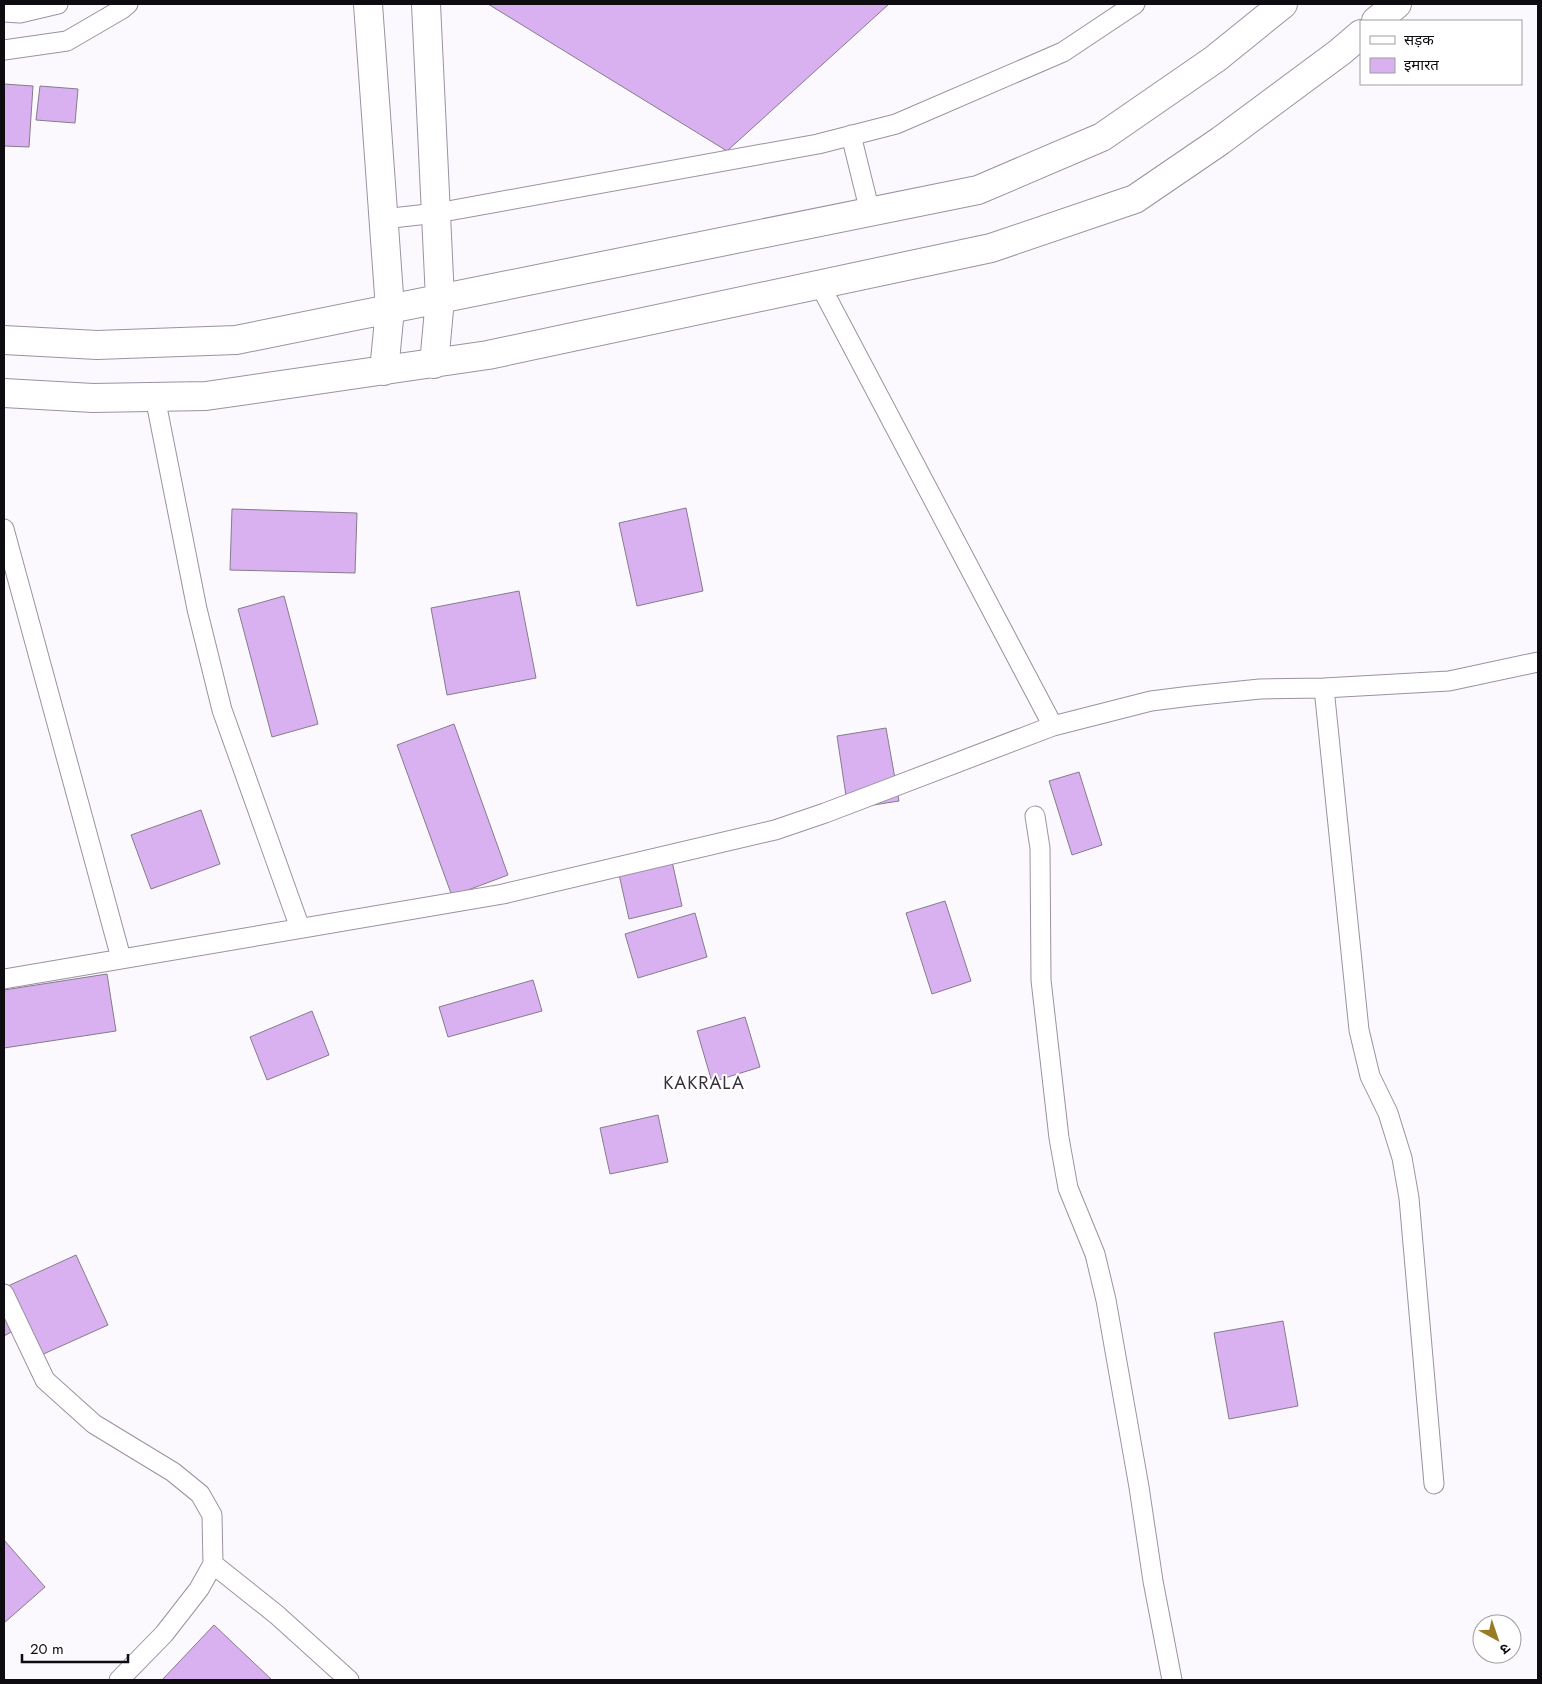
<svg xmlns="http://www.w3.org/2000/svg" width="1542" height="1684" viewBox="0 0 1542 1684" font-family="Jost,'Noto Sans Devanagari',sans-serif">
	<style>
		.building { fill: #d9b1f1; stroke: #867b8c }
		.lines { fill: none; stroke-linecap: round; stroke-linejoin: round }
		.service-casing { stroke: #9c91a3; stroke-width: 21 }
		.tertiary-casing { stroke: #9c91a3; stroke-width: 30 }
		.service { stroke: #fff; stroke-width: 19 }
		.tertiary { stroke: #fff; stroke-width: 28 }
		.labels { text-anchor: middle; stroke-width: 4; stroke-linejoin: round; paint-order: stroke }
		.quarter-label { font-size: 18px; letter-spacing: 1px; fill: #382f3e; stroke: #fff }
	</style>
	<rect width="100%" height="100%" fill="#fbf9fd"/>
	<!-- building -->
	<path class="building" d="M488,4H889L727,151Z
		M4,84L33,86L29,147L4,146Z
		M40,86L78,89L75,123L36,120Z
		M686,508L703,591L637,606L619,523Z
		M232,509L357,513L355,573L230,570Z
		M519,591L536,678L447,695L431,608Z
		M284,596L318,724L272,737L238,609Z
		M454,724L508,875L452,896L397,745Z
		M886,728L899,801L848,809L837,736Z
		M1079,772L1102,845L1072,855L1049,781Z
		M201,810L220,864L151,889L131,835Z
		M671,857L682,906L629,919L618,870Z
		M945,901L971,981L932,994L906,913Z
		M695,913L707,957L638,978L625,934Z
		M107,974L116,1031L4,1048V990Z
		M533,980L542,1011L448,1037L439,1007Z
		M312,1011L329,1055L267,1080L250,1037Z
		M745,1017L760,1067L712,1082L697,1031Z
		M658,1115L668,1162L610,1174L600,1128Z
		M76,1255L108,1325L39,1356L8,1286Z
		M4,1316L11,1332L4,1336Z
		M1283,1321L1298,1406L1229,1419L1214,1333Z
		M4,1540L45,1587L4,1623Z
		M214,1625L272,1680H162Z"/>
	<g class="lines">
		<!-- service casing -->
		<g class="service-casing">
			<path id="service" d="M4,12L20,13L58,4
				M4,50L67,41L122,9L128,4
				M851,135L870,212
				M383,219L437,213L818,144L896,124L1063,52L1135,4
				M820,285L1053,726L1151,701L1191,696L1260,689L1324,688L1449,681L1538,662
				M155,397L197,609L222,710L300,928
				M4,529L121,958
				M1324,688L1359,1030L1370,1076L1388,1113L1402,1158L1409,1198L1434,1484
				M1035,816L1040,848L1041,980L1059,1138L1068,1188L1095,1254L1106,1300L1139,1487L1153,1581L1172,1680
				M4,979L503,894L775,830L825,813L1053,726
				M4,1294L45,1380L94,1424L173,1472L200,1494L212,1515L213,1564L199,1589L164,1634L119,1680
				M213,1564L277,1615L349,1680"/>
		</g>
		<!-- tertiary casing -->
		<g class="tertiary-casing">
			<path id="tertiary" d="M368,4L390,309L384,371
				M426,4L440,299L434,364
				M1376,21L1397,4
				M4,340L97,345L236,340L978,190L1102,137L1215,59L1283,4
				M4,393L93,398L206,396L488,355L991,248L1135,199L1220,141L1340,52L1361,34"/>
		</g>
		<!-- service -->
		<use href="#service" class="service"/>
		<!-- tertiary -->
		<use href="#tertiary" class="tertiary"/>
	</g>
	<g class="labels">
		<!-- quarter labels -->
		<g class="quarter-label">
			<text x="704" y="1089">KAKRALA</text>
		</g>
	</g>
	<!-- border -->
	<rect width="1542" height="1684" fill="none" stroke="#0e0b11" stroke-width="10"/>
	<!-- legend -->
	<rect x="1360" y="20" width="162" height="65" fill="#ffffff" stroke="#9f9da0"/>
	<rect x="1370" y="36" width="25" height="8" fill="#ffffff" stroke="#9f9da0"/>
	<text x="1404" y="45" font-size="15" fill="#0e0b11">सड़क</text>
	<rect x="1370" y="58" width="25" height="15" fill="#d9b1f1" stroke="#9f9da0"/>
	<text x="1404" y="70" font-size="15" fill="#0e0b11">इमारत</text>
	<!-- north arrow -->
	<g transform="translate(1497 1639) rotate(140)"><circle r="24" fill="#ffffff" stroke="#9f9da0"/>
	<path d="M0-4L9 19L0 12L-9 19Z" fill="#987b24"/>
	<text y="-8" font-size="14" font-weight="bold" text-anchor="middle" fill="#0e0b11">उ</text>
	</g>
	<!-- scale -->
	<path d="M22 1654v8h106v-8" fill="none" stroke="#0e0b11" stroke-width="2.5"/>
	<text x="30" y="1654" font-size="15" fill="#0e0b11" stroke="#ffffff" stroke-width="4" paint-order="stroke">20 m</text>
</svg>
